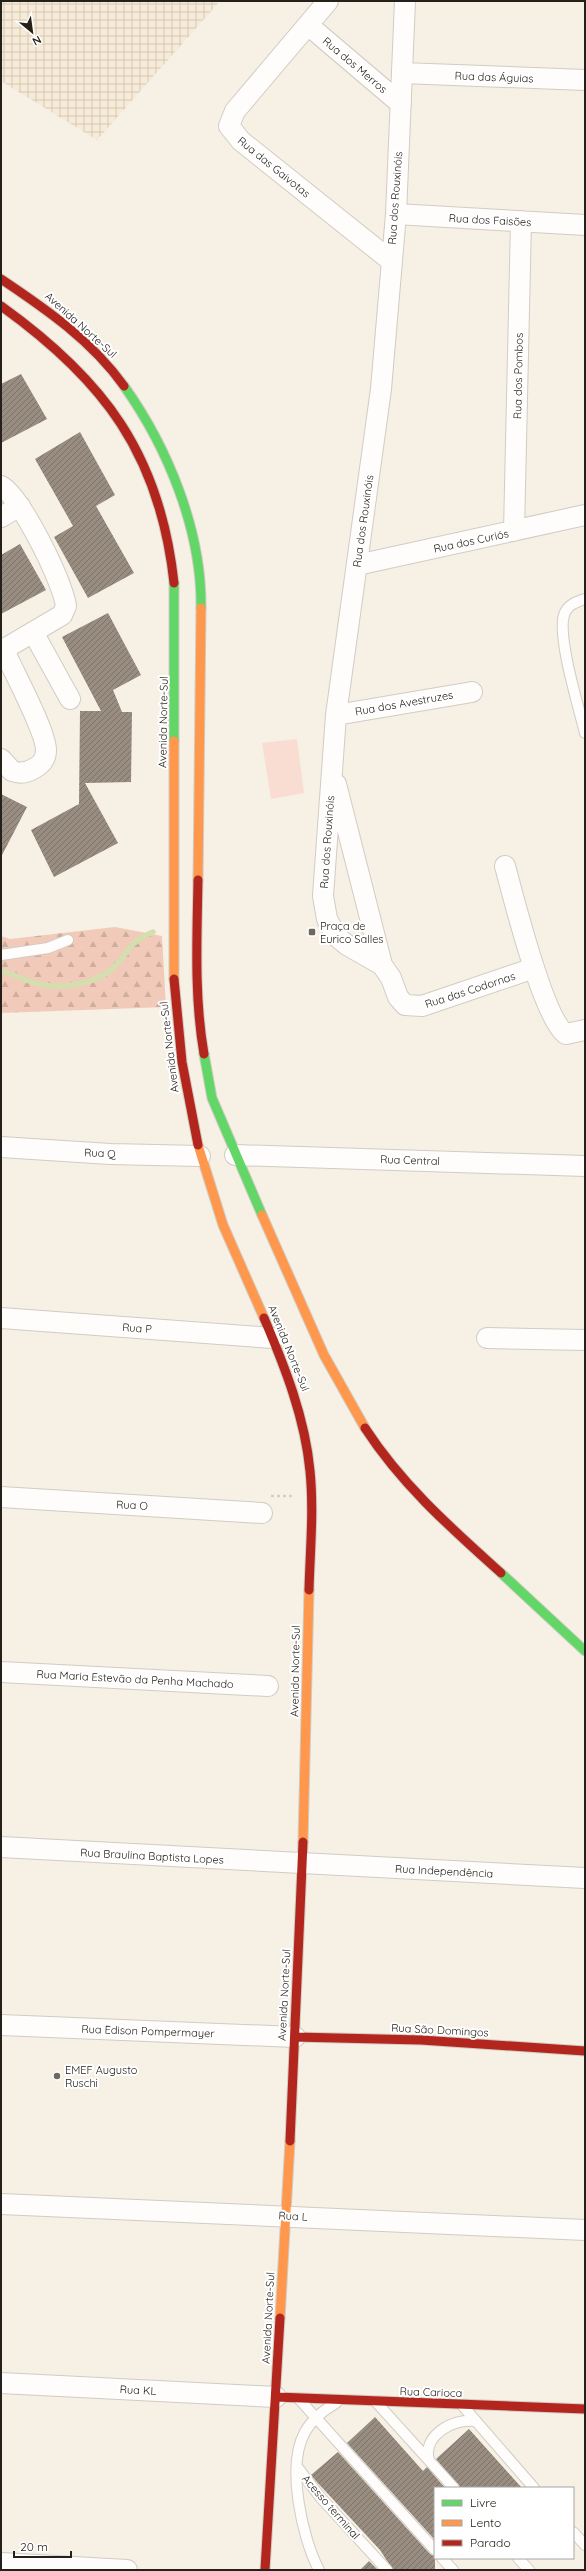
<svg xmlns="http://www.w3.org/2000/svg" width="586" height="2571" viewBox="0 0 586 2571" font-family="Quicksand,sans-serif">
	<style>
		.industrial { fill: url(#industrial-grid) }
		.forest { fill: url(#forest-firs) }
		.garden { fill: #f9ddd2 }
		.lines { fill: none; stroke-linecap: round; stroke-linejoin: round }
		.stream { stroke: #d4deae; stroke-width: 5.5 }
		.building { fill: url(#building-hatch) }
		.lane-casing { stroke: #d1ccc4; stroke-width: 12 }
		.street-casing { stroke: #d1ccc4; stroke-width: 22 }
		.fast-casing { stroke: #d1ccc4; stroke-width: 11 }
		.slow-casing { stroke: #d1ccc4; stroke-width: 11 }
		.jam-casing { stroke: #d1ccc4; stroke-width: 11 }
		.path { stroke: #d3d1ce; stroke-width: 2.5; stroke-dasharray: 3 3; stroke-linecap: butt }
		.lane { stroke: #fefdfb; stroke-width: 10 }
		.street { stroke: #fefdfb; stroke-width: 20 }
		.fast { stroke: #63d668; stroke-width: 9 }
		.slow { stroke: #ff974d; stroke-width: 9 }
		.jam { stroke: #b3261e; stroke-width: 9 }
		.poi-dot { fill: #6e6960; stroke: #fff; stroke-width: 1.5 }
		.labels { text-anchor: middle; stroke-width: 4; stroke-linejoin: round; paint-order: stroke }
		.street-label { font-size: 11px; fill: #252019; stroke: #fff }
		.poi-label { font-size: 11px; fill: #252019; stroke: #fff; text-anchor: start }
	</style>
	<defs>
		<pattern id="industrial-grid" width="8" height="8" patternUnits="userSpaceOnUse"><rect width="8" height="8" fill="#f7ead7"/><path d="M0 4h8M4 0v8" fill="none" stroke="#d4c8b8"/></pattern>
		<pattern id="forest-firs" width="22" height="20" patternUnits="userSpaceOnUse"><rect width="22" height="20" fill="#f2caba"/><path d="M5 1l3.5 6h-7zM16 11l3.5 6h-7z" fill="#cfad9f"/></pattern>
		<pattern id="building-hatch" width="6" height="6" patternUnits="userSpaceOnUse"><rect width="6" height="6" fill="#988d80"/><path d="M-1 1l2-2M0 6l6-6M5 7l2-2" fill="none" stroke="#7c7368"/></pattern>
	</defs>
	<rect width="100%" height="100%" fill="#f6f0e5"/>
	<!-- industrial -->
	<path class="industrial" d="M1,1H220L97,140L1,81Z"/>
	<!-- forest -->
	<path class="forest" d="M115,927L162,936L166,1007L1,1013V936L10,939Z"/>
	<!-- garden -->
	<path class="garden" d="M297,739L304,793L271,799L262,743Z"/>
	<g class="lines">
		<!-- stream -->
		<path class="stream" d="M1,971C13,974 24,980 36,983C58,990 95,985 113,968C131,952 125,944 153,932"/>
	</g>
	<!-- building -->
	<path class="building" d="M21,374L47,419L1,443V384Z
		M80,432L115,495L96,506L134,573L88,598L54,537L73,526L35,459Z
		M20,544L46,590L1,614V555Z
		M108,613L141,675L113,690L122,712H132L131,782L85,783L118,843L54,877L31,830L79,804L80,711H101L62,637Z
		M1,794L27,807L1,857Z
		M375,2417L423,2471L427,2467L445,2488H435V2540L347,2443Z
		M469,2429L522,2488H460L436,2459Z
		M338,2452L430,2554L435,2556V2570H393L380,2550L316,2481L311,2475Z
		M369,2561L378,2570H360Z"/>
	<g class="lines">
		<!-- lane casing -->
		<g class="lane-casing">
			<path id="lane" d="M585,599C576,602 567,605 564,615C557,637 579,708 585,733
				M1,955L48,948L68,940
				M299,2399L435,2550
				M376,2402L454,2488
				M462,2405L534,2488
				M429,2460C422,2436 453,2418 474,2421
				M298,2468L321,2498L387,2570
				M573,2532L585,2545
				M442,2558L453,2570
				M518,2558L529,2570
				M319,2570C302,2538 286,2465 305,2432C312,2419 324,2410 336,2403"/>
		</g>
		<!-- street casing -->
		<g class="street-casing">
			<path id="street" d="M328,1L235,111L229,126L241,141L390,260
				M405,1L396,214L381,389L336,715L323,896L327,919L336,936L347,945L382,965L391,978L398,997L405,1005L422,1006L534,968
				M308,25L401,104
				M402,73L585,80
				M396,214L585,225
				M1,486C21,497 63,582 66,606L62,615L1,651
				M1,517L20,506
				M514,531L521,221
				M357,565L585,515
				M33,632L70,699
				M336,715L472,692
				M1,759L12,771C20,774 26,773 33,769C41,765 46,760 46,750C46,731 13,671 4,650
				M336,784L382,965
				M505,866C513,896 544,1020 566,1034L585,1030
				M1,1147L110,1154L200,1156
				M235,1155L585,1166
				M1,1318L273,1338
				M487,1338L585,1340
				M1,1497L262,1513
				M1,1672L268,1686
				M1,1847L585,1878
				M1,2025L295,2037
				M1,2204L585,2230
				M1,2383L276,2397
				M1,2563L127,2570"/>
		</g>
		<!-- fast casing -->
		<g class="fast-casing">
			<path id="fast" d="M124,386C168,448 202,531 201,608
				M174,583V741
				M204,1054L212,1098L262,1215
				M501,1573L585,1651"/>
		</g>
		<!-- slow casing -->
		<g class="slow-casing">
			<path id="slow" d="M198,880L201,608
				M174,979V741
				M198,1145L223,1225L264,1318
				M262,1215L324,1355L365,1428
				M303,1842L309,1590
				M280,2318L290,2141"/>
		</g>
		<!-- jam casing -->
		<g class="jam-casing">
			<path id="jam" d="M1,279C46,309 92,341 124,386
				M1,306C104,380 160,454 174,583
				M198,880C197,938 194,997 204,1054
				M174,979L182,1062L198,1145
				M264,1318C285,1367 305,1418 310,1471C314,1511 310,1551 309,1590
				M365,1428C402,1485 451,1528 501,1573
				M295,2037L421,2040L585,2051
				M290,2141L303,1842
				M276,2397L585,2409
				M265,2570L280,2318"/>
		</g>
		<!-- path -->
		<path class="path" d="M271,1496H292"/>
		<!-- lane -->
		<use href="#lane" class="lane"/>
		<!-- street -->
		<use href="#street" class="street"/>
		<!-- fast -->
		<use href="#fast" class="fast"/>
		<!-- slow -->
		<use href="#slow" class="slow"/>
		<!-- jam -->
		<use href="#jam" class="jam"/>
	</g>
	<!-- markers -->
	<g class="poi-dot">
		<rect x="308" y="928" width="8" height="8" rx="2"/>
		<circle cx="57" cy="2076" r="4"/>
	</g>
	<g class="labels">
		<!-- street labels -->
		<g class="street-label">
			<text transform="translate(355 65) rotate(40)" y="4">Rua dos Merros</text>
			<text transform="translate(494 77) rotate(2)" y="4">Rua das Águias</text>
			<text transform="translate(274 167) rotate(39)" y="4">Rua das Gaivotas</text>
			<text transform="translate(395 198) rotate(-86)" y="4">Rua dos Rouxinóis</text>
			<text transform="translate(490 220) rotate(3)" y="4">Rua dos Faisões</text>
			<text transform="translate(81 325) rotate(42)" y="4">Avenida Norte-Sul</text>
			<text transform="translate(518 376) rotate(-89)" y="4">Rua dos Pombos</text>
			<text transform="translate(363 521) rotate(-82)" y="4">Rua dos Rouxinóis</text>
			<text transform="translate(471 541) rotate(-12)" y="4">Rua dos Curiós</text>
			<text transform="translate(404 703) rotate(-10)" y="4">Rua dos Avestruzes</text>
			<text transform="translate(163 722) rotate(-89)" y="4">Avenida Norte-Sul</text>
			<text transform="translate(327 842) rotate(-86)" y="4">Rua dos Rouxinóis</text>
			<text transform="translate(470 990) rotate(-18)" y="4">Rua das Codornas</text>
			<text transform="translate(169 1047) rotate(-97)" y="4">Avenida Norte-Sul</text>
			<text transform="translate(100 1153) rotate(3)" y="4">Rua Q</text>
			<text transform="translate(410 1160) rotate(2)" y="4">Rua Central</text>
			<text transform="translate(137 1328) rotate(4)" y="4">Rua P</text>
			<text transform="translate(289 1348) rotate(68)" y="4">Avenida Norte-Sul</text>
			<text transform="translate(132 1505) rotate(3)" y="4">Rua O</text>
			<text transform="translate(295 1671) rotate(-89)" y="4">Avenida Norte-Sul</text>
			<text transform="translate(135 1679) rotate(3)" y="4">Rua Maria Estevão da Penha Machado</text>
			<text transform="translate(152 1856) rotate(3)" y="4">Rua Braulina Baptista Lopes</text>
			<text transform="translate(444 1871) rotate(3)" y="4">Rua Independência</text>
			<text transform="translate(284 1995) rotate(-87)" y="4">Avenida Norte-Sul</text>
			<text transform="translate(440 2030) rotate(3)" y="4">Rua São Domingos</text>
			<text transform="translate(148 2031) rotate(2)" y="4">Rua Edison Pompermayer</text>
			<text transform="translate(293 2216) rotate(3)" y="4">Rua L</text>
			<text transform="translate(268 2318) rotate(-87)" y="4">Avenida Norte-Sul</text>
			<text transform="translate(138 2390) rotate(3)" y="4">Rua KL</text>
			<text transform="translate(431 2392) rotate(2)" y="4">Rua Carioca</text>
			<text transform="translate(331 2507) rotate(49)" y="4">Acesso terminal</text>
		</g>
		<!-- poi labels -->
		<g class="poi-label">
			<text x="320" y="930">Praça de<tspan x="320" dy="13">Eurico Salles</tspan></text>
			<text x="65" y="2074">EMEF Augusto<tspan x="65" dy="13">Ruschi</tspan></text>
		</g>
	</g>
	<!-- border -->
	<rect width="586" height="2571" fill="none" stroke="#252019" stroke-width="4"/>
	<!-- legend -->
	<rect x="434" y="2487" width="140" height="72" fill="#ffffff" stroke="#a8a6a3"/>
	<rect x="442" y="2500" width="20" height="6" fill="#63d668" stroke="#a8a6a3"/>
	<text x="470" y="2507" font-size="12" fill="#252019">Livre</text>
	<rect x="442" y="2520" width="20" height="6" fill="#ff974d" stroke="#a8a6a3"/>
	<text x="470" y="2527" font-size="12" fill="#252019">Lento</text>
	<rect x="442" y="2540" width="20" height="6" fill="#b3261e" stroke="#a8a6a3"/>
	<text x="470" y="2547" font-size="12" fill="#252019">Parado</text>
	<!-- north arrow -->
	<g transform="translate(32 32) rotate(151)" stroke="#ffffff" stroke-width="3" paint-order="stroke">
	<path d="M0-3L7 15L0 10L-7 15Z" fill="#252019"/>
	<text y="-6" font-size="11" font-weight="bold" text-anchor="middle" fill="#252019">N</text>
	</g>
	<!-- scale -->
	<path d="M14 2551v6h57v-6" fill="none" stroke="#252019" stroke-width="2"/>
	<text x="20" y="2551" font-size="12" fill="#252019" stroke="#ffffff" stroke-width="3" paint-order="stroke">20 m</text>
</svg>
